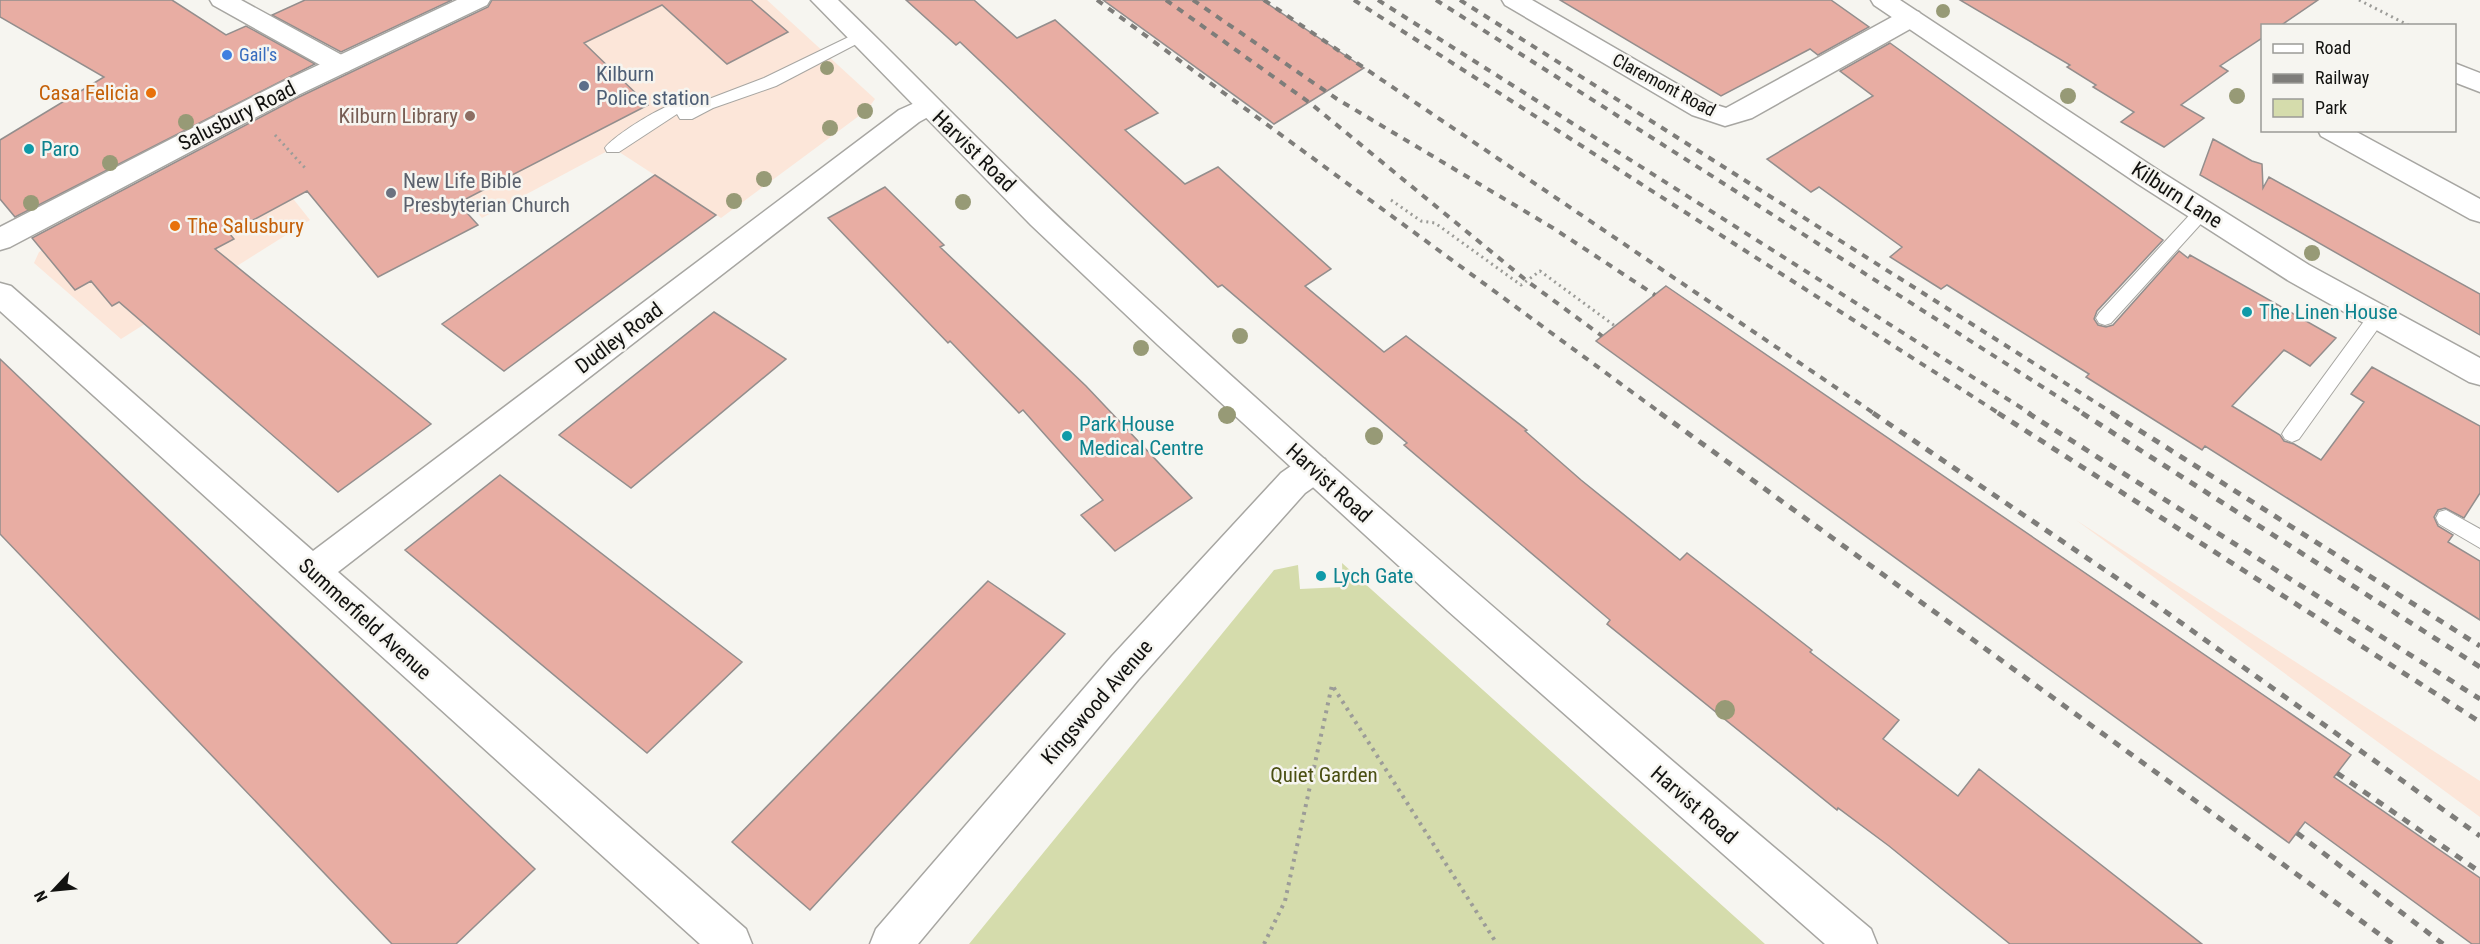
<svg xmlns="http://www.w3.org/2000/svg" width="2480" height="944" viewBox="0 0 2480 944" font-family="'Roboto Condensed',sans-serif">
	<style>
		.commercial { fill: #fce6d9 }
		.green { fill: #d5dcac }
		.building { fill: #e8ada3; stroke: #938e8d; stroke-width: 1.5 }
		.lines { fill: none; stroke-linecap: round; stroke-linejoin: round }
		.lane-casing { stroke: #a7a6a2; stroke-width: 2 }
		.street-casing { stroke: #a7a6a2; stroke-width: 3 }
		.secondary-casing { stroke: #a7a6a2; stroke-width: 3 }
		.path-far1 { stroke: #9c9c98; stroke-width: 3; stroke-dasharray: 2 4; stroke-linecap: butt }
		.path { stroke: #9c9c98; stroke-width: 4; stroke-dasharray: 3 5; stroke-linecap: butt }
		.lane { fill: #fff; fill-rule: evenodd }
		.street { fill: #fff; fill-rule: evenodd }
		.secondary { fill: #fff; fill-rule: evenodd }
		.rail-far1 { stroke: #7e7d7a; stroke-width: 4; stroke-dasharray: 7 7; stroke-linecap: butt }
		.rail { stroke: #7e7d7a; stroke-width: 5; stroke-dasharray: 8 8; stroke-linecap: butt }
		.tree { fill: #979a76 }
		.shop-dot { fill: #3f7fe0; stroke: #f6f5f0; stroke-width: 2 }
		.service-dot { fill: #5c6f8a; stroke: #f6f5f0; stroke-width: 2 }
		.food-dot { fill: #e8710a; stroke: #f6f5f0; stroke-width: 2 }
		.education-dot { fill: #8d6e63; stroke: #f6f5f0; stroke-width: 2 }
		.culture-dot { fill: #0f9aa8; stroke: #f6f5f0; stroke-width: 2 }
		.worship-dot { fill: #6b7280; stroke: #f6f5f0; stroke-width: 2 }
		.labels { text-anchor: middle; stroke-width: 5; stroke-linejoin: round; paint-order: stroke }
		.far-shop-label { font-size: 18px; fill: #366cbe; stroke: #f6f5f0; text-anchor: start }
		.far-street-label { font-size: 18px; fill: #121210; stroke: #f6f5f0 }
		.service-label { font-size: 21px; fill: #4e5e75; stroke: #f6f5f0; text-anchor: start }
		.food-label { font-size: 21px; fill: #c56008; stroke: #f6f5f0; text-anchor: end }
		.street-label { font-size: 21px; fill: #121210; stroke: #f6f5f0 }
		.education-label { font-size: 21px; fill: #785e54; stroke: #f6f5f0; text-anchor: end }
		.culture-label { font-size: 21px; fill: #0d838f; stroke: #f6f5f0; text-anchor: start }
		.worship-label { font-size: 21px; fill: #5b616d; stroke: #f6f5f0; text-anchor: start }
		.park-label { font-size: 21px; fill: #4a4f12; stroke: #f6f5f0 }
	</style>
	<rect width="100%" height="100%" fill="#f6f5f0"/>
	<!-- commercial -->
	<path class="commercial" d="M530,0H767L875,99L867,110L721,218L613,148L482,218L362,81Z
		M248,142L310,220L121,339L34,263L39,252Z
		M2076,520L2480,781V817Z"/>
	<!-- green -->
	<path class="green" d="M1342,563L1765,944H969L1274,570L1298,565L1300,589L1343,587Z"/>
	<!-- building -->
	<path class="building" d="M0,0H172L226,35L246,26L315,64L15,217L0,199V140L104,77L0,17Z
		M305,0H452L341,52L272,15Z
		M492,0H751L788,32L727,64L662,5L584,43L648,105L458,203L478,225L378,277L307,191L229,233L234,239L215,249L431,424L338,492L119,302L112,306L91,281L75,290L32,238L297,98L488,7Z
		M906,0H974L1017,38L1055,20L1158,113L1125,130L1185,184L1218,167L1331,269L1305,286L1384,352L1406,336L1527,430L1525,431L1581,480L1680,560L1687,553L1812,650L1810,652L1899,720L1883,739L1958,796L1979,769L2202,944H2010L1889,846L1838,808L1837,810L1607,624L1610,620L1404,445L1407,443L1222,285L1218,287L960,42L956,45Z
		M1103,0H1262L1364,68L1274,124Z
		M1560,0H1831L1869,27L1818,55L1810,49L1721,96Z
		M1960,0H2318L2280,26H2262V38L2220,66L2228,71L2181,105L2204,118L2164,147L2121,122L2134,112L2093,87L2096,85L2067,67L2070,65Z
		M1890,43L2163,240L2097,311L2094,319L2098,325L2106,327L2113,325L2179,251L2188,258L2190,255L2336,338L2310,366L2284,350L2232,406L2280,435L2284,441L2294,444L2321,460L2364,402L2351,394L2372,367L2480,426V493L2464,518L2445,508L2438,510L2434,517L2438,526L2453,535L2448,542L2480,561V620L2205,446L2202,450L2086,377L2089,374L1947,285L1941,289L1890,257L1902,247L1819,187L1811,192L1767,159L1873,96L1840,71Z
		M2213,139L2252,161L2262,164L2263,188L2269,177L2480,294V335L2200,175Z
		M655,175L716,215L504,371L442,324Z
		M885,187L944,245L940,247L1086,386L1192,498L1115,551L1081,515L1103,500L1023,410L1019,413L950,341L948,343L828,218Z
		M1666,286L2351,755L2334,777L2480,878V944H2472L2305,822L2289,843L1596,341Z
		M714,312L786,359L631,488L559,435Z
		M0,359L535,869L456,944H392L0,534Z
		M500,475L742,662L647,753L405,550Z
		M988,581L1065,634L810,910L732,842Z"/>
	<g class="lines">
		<!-- lane casing -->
		<g class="lane-casing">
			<path id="lane" d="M861,31L866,33L869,36L866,39L776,86L713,108L692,119H680L677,114L619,152H607L605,148C613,136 671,99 685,102L688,107L764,78Z
				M2202,206L2208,208L2210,212L2208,216L2111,323L2105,325L2099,323L2096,318L2099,313L2196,208Z
				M2376,311L2382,313L2385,318L2382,323L2299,439L2292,442L2285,439L2282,434L2285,429L2370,313Z
				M2446,510L2480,529V548L2439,524L2436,518L2439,512Z"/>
		</g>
		<!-- street casing -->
		<g class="street-casing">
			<path id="street" d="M210,0H241L349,59L353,65L349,71L340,73L331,71L213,5Z
				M1502,0H1532L1710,103L1726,108L1901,12L1910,10L1919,12L1923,18L1919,24L1752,118L1725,126L1692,115L1505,5Z
				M2454,63L2480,73V92L2454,82Z
				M928,97L937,100L941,106L937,112L919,122L338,572L746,929L752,944H700L0,311V283L11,286L313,551L899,110Z
				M2318,130H2353L2480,199V222L2470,219L2321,136Z
				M1313,456L1325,459L1329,469L1325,479L1305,493L1138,680L918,944H870L876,929L1112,656L1281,473L1301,459Z"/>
		</g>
		<!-- secondary casing -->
		<g class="secondary-casing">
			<path id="secondary" d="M457,0H490L487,5L296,96L10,247L0,250V227L278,84Z
				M811,0H838C920,79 998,162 1082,239C1338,477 1604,704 1871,929L1877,944H1825L1448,611L1158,345L1031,225Z
				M1871,0H1900L2158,170L2309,265L2480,358V385L2469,382L2289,281L2138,184L1874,5Z"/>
		</g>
		<!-- path-far1 -->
		<path class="path-far1" d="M2359,0L2410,26
			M275,135L305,168
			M1391,200L1421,221L1435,223L1521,285L1540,271L1615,326"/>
		<!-- path -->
		<path class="path" d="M1264,944L1285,901L1332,685L1497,944"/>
		<!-- lane -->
		<use href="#lane" class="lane"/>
		<!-- street -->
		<use href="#street" class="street"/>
		<!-- secondary -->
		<use href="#secondary" class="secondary"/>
		<!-- rail-far1 -->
		<path class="rail-far1" d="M1097,0L1662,414
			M1166,0L1310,103L1527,281L1602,336
			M1193,0L1337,99L1553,228L1655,295
			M1264,0L1875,414
			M1354,0L2000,414
			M1378,0L2031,414
			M1436,0L2085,414
			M1460,0L2114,414"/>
		<!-- rail -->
		<path class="rail" d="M1660,413L2393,944
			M1873,413L2152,602L2480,836
			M1998,413L2480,722
			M2028,413L2480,699
			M2082,413L2480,667
			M2112,413L2480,646
			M2337,773L2480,872
			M2297,833L2443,944"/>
	</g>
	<!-- trees -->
	<g class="tree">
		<circle cx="1943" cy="11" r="7"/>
		<circle cx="827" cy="68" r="7"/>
		<circle cx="2068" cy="96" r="8"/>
		<circle cx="2237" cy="96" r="8"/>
		<circle cx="865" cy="111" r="8"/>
		<circle cx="186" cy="122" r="8"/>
		<circle cx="830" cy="128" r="8"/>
		<circle cx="110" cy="163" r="8"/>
		<circle cx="764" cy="179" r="8"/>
		<circle cx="734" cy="201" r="8"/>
		<circle cx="963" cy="202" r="8"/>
		<circle cx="31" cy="203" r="8"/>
		<circle cx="2312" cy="253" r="8"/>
		<circle cx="1240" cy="336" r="8"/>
		<circle cx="1141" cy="348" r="8"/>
		<circle cx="1227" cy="415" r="9"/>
		<circle cx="1374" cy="436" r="9"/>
		<circle cx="1725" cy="710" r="10"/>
	</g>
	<!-- markers -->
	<circle class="shop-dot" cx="227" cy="55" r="6"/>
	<circle class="service-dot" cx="584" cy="86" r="6"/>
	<g class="food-dot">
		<circle cx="151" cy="93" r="6"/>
		<circle cx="175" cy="226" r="6"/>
	</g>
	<circle class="education-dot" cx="470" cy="116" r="6"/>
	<g class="culture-dot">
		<circle cx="29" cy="149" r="6"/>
		<circle cx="2247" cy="312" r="6"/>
		<circle cx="1067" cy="436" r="6"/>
		<circle cx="1321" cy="576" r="6"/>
	</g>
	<circle class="worship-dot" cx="391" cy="193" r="6"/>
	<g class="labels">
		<!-- far-shop labels -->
		<g class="far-shop-label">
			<text x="239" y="61">Gail's</text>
		</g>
		<!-- far-street labels -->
		<g class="far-street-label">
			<text transform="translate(1664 85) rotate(28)" y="6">Claremont Road</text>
		</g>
		<!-- service labels -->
		<g class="service-label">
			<text x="596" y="81">Kilburn<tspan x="596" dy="24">Police station</tspan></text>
		</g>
		<!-- food labels -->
		<g class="food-label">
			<text x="139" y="100">Casa Felicia</text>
			<text x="187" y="233" text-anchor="start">The Salusbury</text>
		</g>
		<!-- street labels -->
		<g class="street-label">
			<text transform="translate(237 116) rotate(-27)" y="7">Salusbury Road</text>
			<text transform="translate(974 151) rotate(44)" y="7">Harvist Road</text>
			<text transform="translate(2177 195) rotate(33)" y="7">Kilburn Lane</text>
			<text transform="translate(619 338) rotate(-37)" y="7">Dudley Road</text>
			<text transform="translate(1329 483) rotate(42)" y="7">Harvist Road</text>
			<text transform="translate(365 619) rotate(42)" y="7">Summerfield Avenue</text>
			<text transform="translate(1097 702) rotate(-49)" y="7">Kingswood Avenue</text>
			<text transform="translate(1694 805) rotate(41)" y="7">Harvist Road</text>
		</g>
		<!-- education labels -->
		<g class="education-label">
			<text x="458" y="123">Kilburn Library</text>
		</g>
		<!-- culture labels -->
		<g class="culture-label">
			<text x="41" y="156">Paro</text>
			<text x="2259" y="319">The Linen House</text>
			<text x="1079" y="431">Park House<tspan x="1079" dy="24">Medical Centre</tspan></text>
			<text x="1333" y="583">Lych Gate</text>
		</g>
		<!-- worship labels -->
		<g class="worship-label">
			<text x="403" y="188">New Life Bible<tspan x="403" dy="24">Presbyterian Church</tspan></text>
		</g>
		<!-- park labels -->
		<g class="park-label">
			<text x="1324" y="782">Quiet Garden</text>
		</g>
	</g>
	<!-- legend -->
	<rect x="2261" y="24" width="195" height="108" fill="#f6f5f0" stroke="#9b9a96" stroke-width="1.5"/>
	<rect x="2273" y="44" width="30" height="9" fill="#ffffff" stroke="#9b9a96" stroke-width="1.5"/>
	<text x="2315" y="54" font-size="18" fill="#121210">Road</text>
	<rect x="2273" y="74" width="30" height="9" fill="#7e7d7a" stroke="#9b9a96" stroke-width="1.5"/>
	<text x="2315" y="84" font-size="18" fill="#121210">Railway</text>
	<rect x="2273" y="99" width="30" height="18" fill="#d5dcac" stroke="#9b9a96" stroke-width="1.5"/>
	<text x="2315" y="114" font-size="18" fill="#121210">Park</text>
	<!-- north arrow -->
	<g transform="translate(54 890) rotate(244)" stroke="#f6f5f0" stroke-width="4.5" paint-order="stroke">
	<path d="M0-4.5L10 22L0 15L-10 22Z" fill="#121210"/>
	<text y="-9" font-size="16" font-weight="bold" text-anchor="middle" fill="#121210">N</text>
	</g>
</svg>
